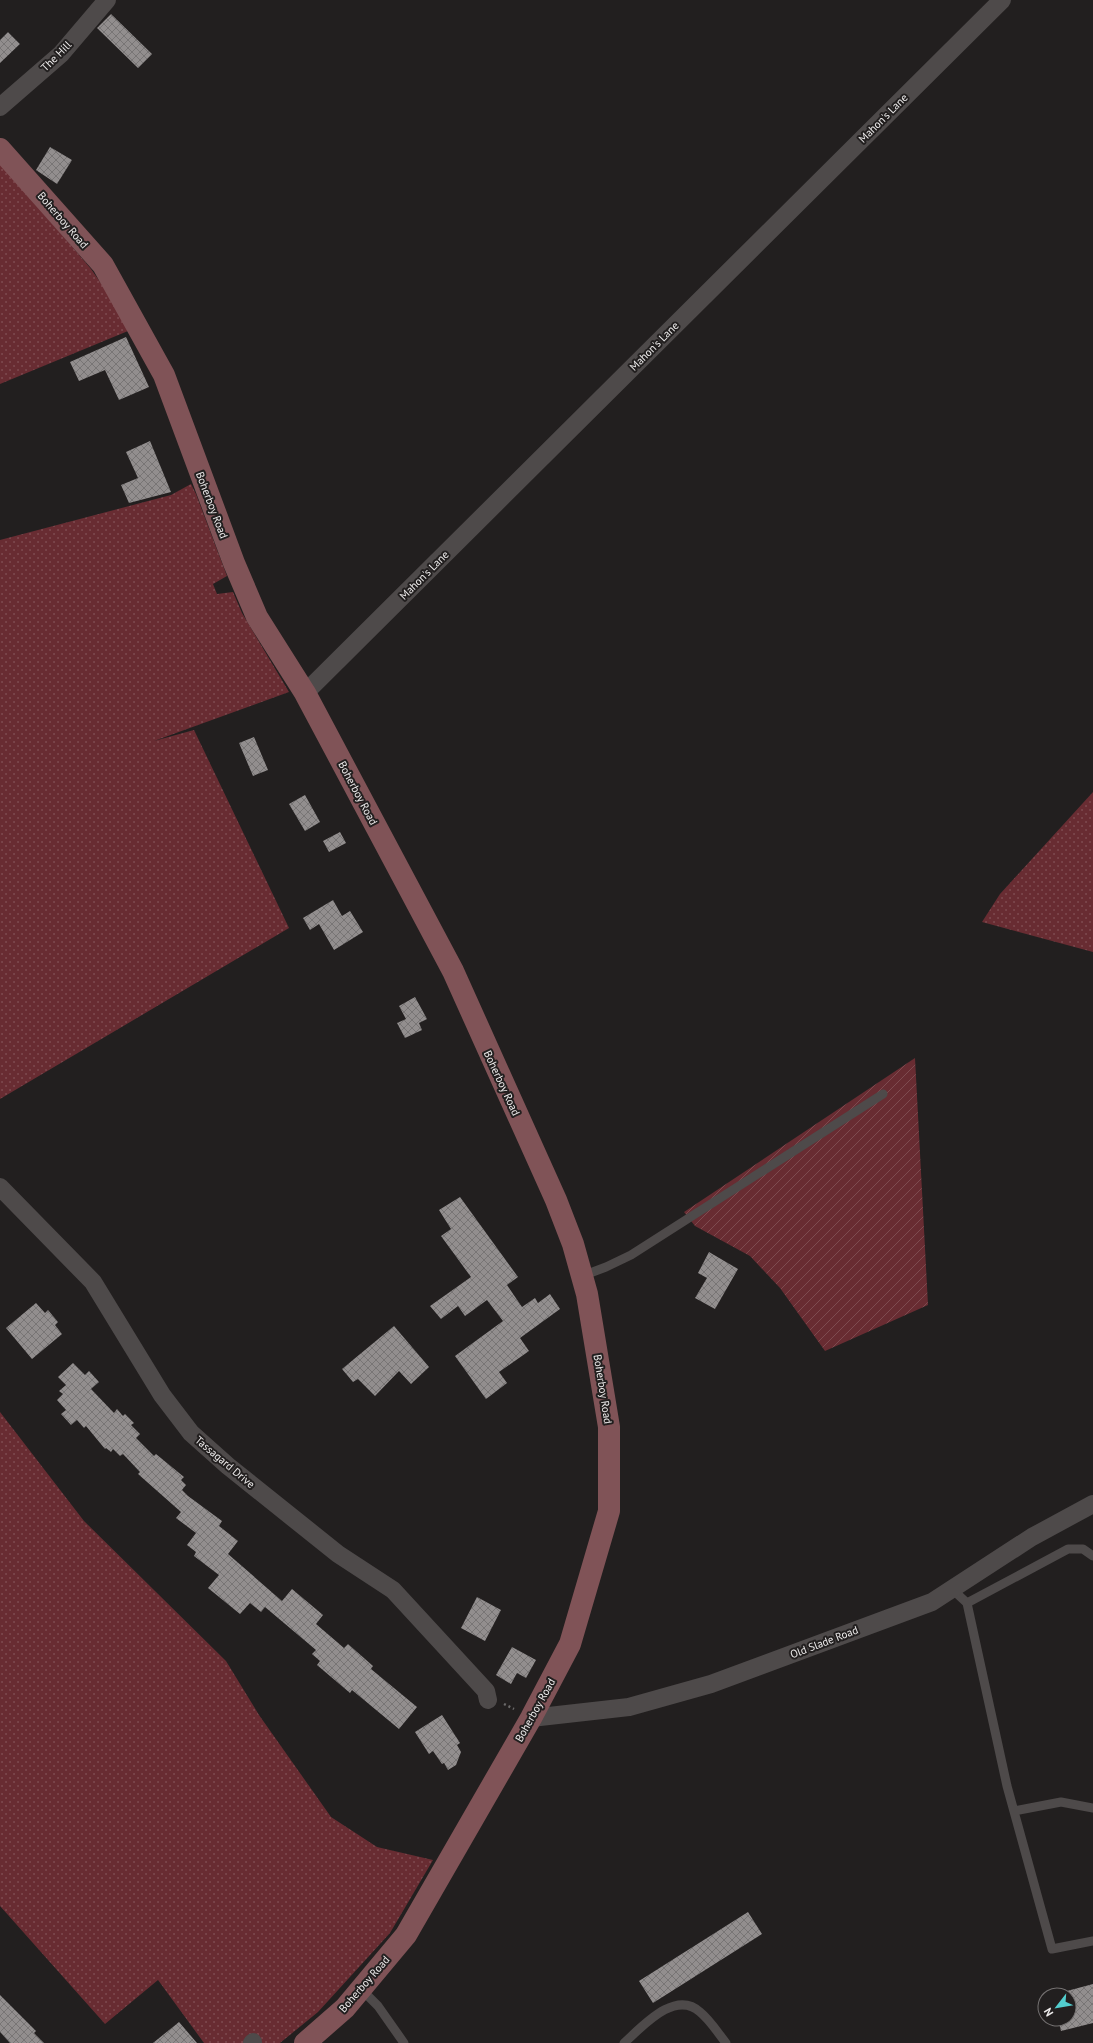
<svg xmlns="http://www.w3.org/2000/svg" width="1093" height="2043" viewBox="0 0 1093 2043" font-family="'PT Sans',sans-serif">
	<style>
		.grass { fill: url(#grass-dots) }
		.garden { fill: url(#garden-furrows) }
		.building { fill: url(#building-cross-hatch) }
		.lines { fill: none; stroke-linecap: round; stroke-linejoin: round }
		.path { stroke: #6c6a6a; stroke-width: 2.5; stroke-dasharray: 2 3; stroke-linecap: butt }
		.lane { stroke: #4e4a4a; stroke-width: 9 }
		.street { stroke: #4e4a4a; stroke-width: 18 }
		.secondary { stroke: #805357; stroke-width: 22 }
		.labels { text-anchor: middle; stroke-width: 4; stroke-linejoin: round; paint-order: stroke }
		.street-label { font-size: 11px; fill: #eeecec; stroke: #221f1f }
	</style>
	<defs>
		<pattern id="grass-dots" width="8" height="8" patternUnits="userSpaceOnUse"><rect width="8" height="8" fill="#682c32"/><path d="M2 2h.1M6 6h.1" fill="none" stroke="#7e4b50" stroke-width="1.8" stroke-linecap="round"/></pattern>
		<pattern id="garden-furrows" width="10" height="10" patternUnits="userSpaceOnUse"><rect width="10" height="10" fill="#682c32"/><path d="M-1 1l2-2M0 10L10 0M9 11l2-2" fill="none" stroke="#7e4b50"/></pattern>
		<pattern id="building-cross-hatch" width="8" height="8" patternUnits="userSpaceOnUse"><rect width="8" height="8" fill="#928e8e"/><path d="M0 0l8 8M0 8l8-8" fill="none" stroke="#787575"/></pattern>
	</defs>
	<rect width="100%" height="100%" fill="#221f1f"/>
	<!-- grass -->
	<path class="grass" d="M0,161L91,269L110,296L128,331L0,384Z
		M191,484L196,494L227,576L213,584L217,594L233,592L242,613L289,692L154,741L194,730L289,928L0,1099V540L171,495Z
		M1093,792V952L982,922L1000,894Z
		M0,1412L84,1521L226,1661L259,1715L331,1817L377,1847L433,1860L390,1933L318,2012L280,2043H204L158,1980L105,2024L0,1906Z"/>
	<!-- garden -->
	<path class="garden" d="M915,1058L928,1305L825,1351L780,1288L750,1256L695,1226L684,1212Z"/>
	<!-- building -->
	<path class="building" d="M111,14L152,54L138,68L97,28Z
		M8,32L20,44L0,63V40Z
		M50,147L72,160L57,184L36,170Z
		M126,337L149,387L119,400L105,370L79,381L70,362Z
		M150,441L171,492L129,503L121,485L138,478L126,452Z
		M254,737L268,770L253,776L239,743Z
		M305,795L320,822L305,831L289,804Z
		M340,832L346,843L329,852L323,841Z
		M333,900L342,916L350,911L363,932L334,950L319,924L310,930L303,918Z
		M415,997L427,1019L419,1023L422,1030L405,1038L397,1023L406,1019L399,1006Z
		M460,1197L518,1277L507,1285L522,1307L535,1298L538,1303L550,1294L560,1309L520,1338L529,1351L499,1372L507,1383L486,1399L455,1356L503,1321L487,1300L465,1316L458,1306L441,1319L430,1306L471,1277L441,1236L451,1229L439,1210Z
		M709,1252L738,1269L715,1309L695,1298L707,1278L698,1273Z
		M36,1303L45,1313L48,1310L58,1322L55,1325L62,1334L32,1359L6,1328Z
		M394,1326L429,1367L411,1384L399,1371L375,1396L358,1379L353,1382L342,1369Z
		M73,1363L85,1375L89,1371L99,1382L91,1389L114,1413L117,1409L123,1416L125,1414L134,1423L131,1425L140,1434L136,1438L154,1456L156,1454L184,1477L181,1480L186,1485L182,1490L188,1496L222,1521L219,1526L238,1541L228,1554L282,1601L292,1589L323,1615L316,1624L344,1648L348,1644L373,1666L371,1669L417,1707L399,1729L352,1690L350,1693L317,1665L320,1661L312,1654L316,1650L265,1607L261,1612L250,1603L240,1614L208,1588L219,1575L194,1556L196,1552L187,1545L196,1533L176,1518L181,1512L138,1474L140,1472L123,1454L120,1456L113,1449L111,1452L106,1448L105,1449L86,1426L84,1428L77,1420L71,1425L61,1414L66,1410L57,1400L63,1394L59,1391L66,1385L58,1377Z
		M477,1597L501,1610L485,1641L461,1628Z
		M512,1647L536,1660L526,1678L517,1673L511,1684L496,1675Z
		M442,1715L460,1743L457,1745L461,1752L456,1765L448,1770L444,1763L442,1764L433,1751L429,1754L415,1732Z
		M748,1912L762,1934L653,2003L639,1981Z
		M1093,1984V2023L1061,2031L1058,2019H1069V1995H1052Z
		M0,1995L36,2031L34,2033L44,2043H10L0,2032Z
		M179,2022L197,2043H153Z"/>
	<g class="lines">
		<!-- path -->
		<path class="path" d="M504,1704L514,1709"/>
		<!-- lane -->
		<path class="lane" d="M582,1276L606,1267L631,1255L883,1094
			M952,1589L967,1603L1007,1786L1052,1949L1093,1941
			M967,1603L1068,1549H1083L1093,1556
			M1014,1811L1061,1802L1093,1808
			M362,1990L378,2006L404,2043
			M624,2043C642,2027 675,1989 700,2012C710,2020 718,2033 726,2043"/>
		<!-- street -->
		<path class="street" d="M0,107L61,54L107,0
			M305,693L1002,0
			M0,1187L93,1282L162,1395L191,1433L228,1466L338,1554L393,1590L486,1691L488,1700
			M531,1718L629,1707L711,1684L932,1602L1032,1537L1093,1504
			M252,2043L253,2042"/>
		<!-- secondary -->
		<path class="secondary" d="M0,149L103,265L164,375L234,563L257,617L305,693L453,971L556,1200L573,1244L587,1294L609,1427V1511L570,1644L531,1718L406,1935L345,2008L305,2043"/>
	</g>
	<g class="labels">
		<!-- street labels -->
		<g class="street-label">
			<text transform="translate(56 56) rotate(-45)" y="4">The Hill</text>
			<text transform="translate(883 118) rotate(-45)" y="4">Mahon's Lane</text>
			<text transform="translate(63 220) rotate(49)" y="4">Boherboy Road</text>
			<text transform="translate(654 346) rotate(-45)" y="4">Mahon's Lane</text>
			<text transform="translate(212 505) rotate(69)" y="4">Boherboy Road</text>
			<text transform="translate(424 575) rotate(-45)" y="4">Mahon's Lane</text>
			<text transform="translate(358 793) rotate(62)" y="4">Boherboy Road</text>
			<text transform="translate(502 1083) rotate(65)" y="4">Boherboy Road</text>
			<text transform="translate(603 1389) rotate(81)" y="4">Boherboy Road</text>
			<text transform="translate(225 1462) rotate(40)" y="4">Tassagard Drive</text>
			<text transform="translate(824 1642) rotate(-21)" y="4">Old Slade Road</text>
			<text transform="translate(535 1710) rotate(-61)" y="4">Boherboy Road</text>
			<text transform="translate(364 1984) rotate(-49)" y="4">Boherboy Road</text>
		</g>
	</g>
	<!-- north arrow -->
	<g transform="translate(1057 2007) rotate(239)"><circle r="19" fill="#221f1f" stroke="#747171"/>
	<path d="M0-3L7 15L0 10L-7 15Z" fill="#52cdce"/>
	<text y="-6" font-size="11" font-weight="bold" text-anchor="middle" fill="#eeecec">N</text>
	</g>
</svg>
